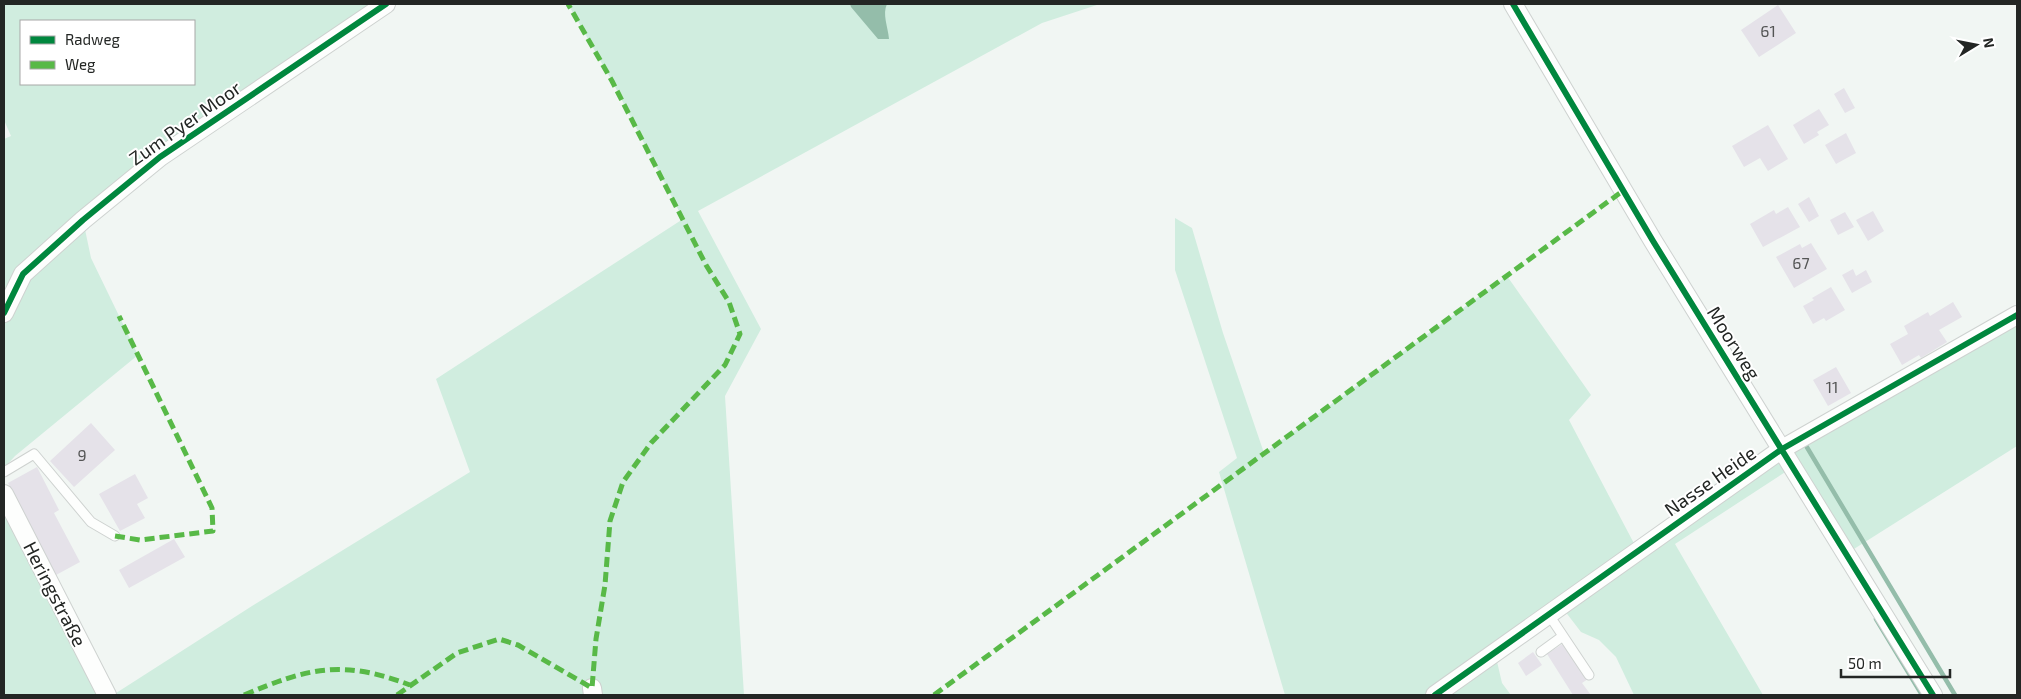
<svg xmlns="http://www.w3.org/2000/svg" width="2021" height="699" viewBox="0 0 2021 699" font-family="'Exo 2',sans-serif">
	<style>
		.green { fill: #d0eddf; fill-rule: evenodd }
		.water { fill: #94bdaa }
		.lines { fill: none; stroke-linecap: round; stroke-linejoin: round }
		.stream { stroke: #94bdaa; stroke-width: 4.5 }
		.building { fill: #e5e2e9 }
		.service-casing { stroke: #ced2d0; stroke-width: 11 }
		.minor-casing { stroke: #ced2d0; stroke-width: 20 }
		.service { stroke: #fdfefd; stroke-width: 9 }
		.minor { stroke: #fdfefd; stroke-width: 18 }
		.quiet { stroke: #58b947; stroke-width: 5; stroke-dasharray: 10 5; stroke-linecap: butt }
		.cycleway-casing { stroke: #fff; stroke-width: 9 }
		.cycleway { stroke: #00873e; stroke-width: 6 }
		.labels { text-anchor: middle; stroke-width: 4; stroke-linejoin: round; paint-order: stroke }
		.number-label { font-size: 16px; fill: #545555 }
		.street-label { font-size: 19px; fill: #232624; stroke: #fff }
	</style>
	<rect width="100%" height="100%" fill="#f1f6f3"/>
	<!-- green -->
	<path class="green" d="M4,4H386L83,220L91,258L138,355L15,456L4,468V139L11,136L4,120ZM21,21H194V84H21Z
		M568,4H1100L1042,23L698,211L761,329L725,396L744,695H113L252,606L470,472L436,379L683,219L612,81Z
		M1175,218L1192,228L1223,333L1264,453L1507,276L1591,395L1569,420L1638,551L1782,449L2017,315V446L1846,554L1793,467L1675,544L1763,695H1634L1616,657L1599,640L1581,632L1561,606L1495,653L1502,683L1511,695H1285L1219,472L1237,458L1175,270Z
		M4,494L107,695H4Z"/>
	<!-- water -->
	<path class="water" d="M850,4H887C882,14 888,27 889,39H878L851,7Z"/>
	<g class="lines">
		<!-- stream -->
		<path class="stream" d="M1805,444L1955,695
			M1876,619L1922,695"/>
	</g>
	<!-- building -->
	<path class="building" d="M1778,5L1796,33L1759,57L1741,30Z
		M1844,88L1855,108L1845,113L1834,94Z
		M1819,109L1829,125L1817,132L1819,135L1804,144L1793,125Z
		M1768,125L1788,159L1768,171L1760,158L1744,167L1732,146Z
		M1846,133L1856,153L1836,164L1825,145Z
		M1809,197L1819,216L1809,222L1798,204Z
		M1788,207L1800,227L1763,247L1750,224L1774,210L1776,214Z
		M1873,211L1884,231L1868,241L1856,220Z
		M1845,212L1854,227L1838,235L1830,220Z
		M1811,243L1827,269L1794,288L1776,257L1800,244L1802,248Z
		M1853,269L1856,276L1866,270L1872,282L1852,293L1842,275Z
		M1831,287L1845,310L1826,321L1824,318L1813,324L1803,306L1814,300L1812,298Z
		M1953,302L1962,317L1939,330L1947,342L1921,358L1919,355L1902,365L1890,344L1908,334L1904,326L1928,312L1930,316Z
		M1836,367L1851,393L1828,406L1813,380Z
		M91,423L115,450L74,487L50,461Z
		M37,467L59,510L54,513L80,562L56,575L8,483Z
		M135,474L148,498L137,504L145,518L120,531L99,494Z
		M174,539L185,557L129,588L119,570Z
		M1564,643L1588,679L1582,683L1591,695H1573L1547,654Z
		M1533,652L1542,665L1526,676L1518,663Z"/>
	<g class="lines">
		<!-- service casing -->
		<g class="service-casing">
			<path id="service" d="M4,472L34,454L91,522L115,536
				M1549,615L1589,675
				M1541,652L1563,636"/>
		</g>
		<!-- minor casing -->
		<g class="minor-casing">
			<path id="minor" d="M1513,4L1653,241L1933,695
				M4,313L23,274L83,220L160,157L386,4
				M4,494L107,695
				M592,688L593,695
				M1435,695L1782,449L2017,315"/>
		</g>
		<!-- service -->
		<use href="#service" class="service"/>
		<!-- minor -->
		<use href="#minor" class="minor"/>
		<!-- quiet -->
		<path class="quiet" d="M115,536L140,540L213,531L212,508L119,316
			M244,695C308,668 342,659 410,685
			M397,695L457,653L499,639L518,645L592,688L596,639L605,585L610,521L623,482L651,443L725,365L740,334L729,302L706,265L612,81L568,4
			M934,695L1624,190"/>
		<!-- cycleway casing -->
		<g class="cycleway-casing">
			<path id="cycleway" d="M1513,4L1653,241L1933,695
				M4,313L23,274L83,220L160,157L386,4
				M1435,695L1782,449L2017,315"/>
		</g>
		<!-- cycleway -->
		<use href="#cycleway" class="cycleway"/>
	</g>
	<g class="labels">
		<!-- number labels -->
		<g class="number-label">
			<text x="1768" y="37">61</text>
			<text x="1801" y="269">67</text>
			<text x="1832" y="393">11</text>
			<text x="82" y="461">9</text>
		</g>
		<!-- street labels -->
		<g class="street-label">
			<text transform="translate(185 123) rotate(-35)" y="7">Zum Pyer Moor</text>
			<text transform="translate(1734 343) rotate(58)" y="7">Moorweg</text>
			<text transform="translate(1710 481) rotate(-35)" y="7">Nasse Heide</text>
			<text transform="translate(55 594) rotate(63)" y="7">Heringstraße</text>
		</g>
	</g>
	<!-- border -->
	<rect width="2021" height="699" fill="none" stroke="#232624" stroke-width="10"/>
	<!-- legend -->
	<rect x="20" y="20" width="175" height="65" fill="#ffffff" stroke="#a7a8a7"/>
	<rect x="30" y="36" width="25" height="8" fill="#00873e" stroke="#a7a8a7"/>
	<text x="65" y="45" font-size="15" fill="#232624">Radweg</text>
	<rect x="30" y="61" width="25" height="8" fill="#58b947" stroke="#a7a8a7"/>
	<text x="65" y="70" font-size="15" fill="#232624">Weg</text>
	<!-- north arrow -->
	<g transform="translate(1976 45) rotate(80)" stroke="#ffffff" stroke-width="4" paint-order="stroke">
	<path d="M0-4L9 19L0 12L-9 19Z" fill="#232624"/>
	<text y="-8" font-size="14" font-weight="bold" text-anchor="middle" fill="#232624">N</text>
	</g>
	<!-- scale -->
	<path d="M1841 669v8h109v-8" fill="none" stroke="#232624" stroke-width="2.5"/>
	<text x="1848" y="669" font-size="15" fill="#232624" stroke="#ffffff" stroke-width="4" paint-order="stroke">50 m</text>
</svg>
